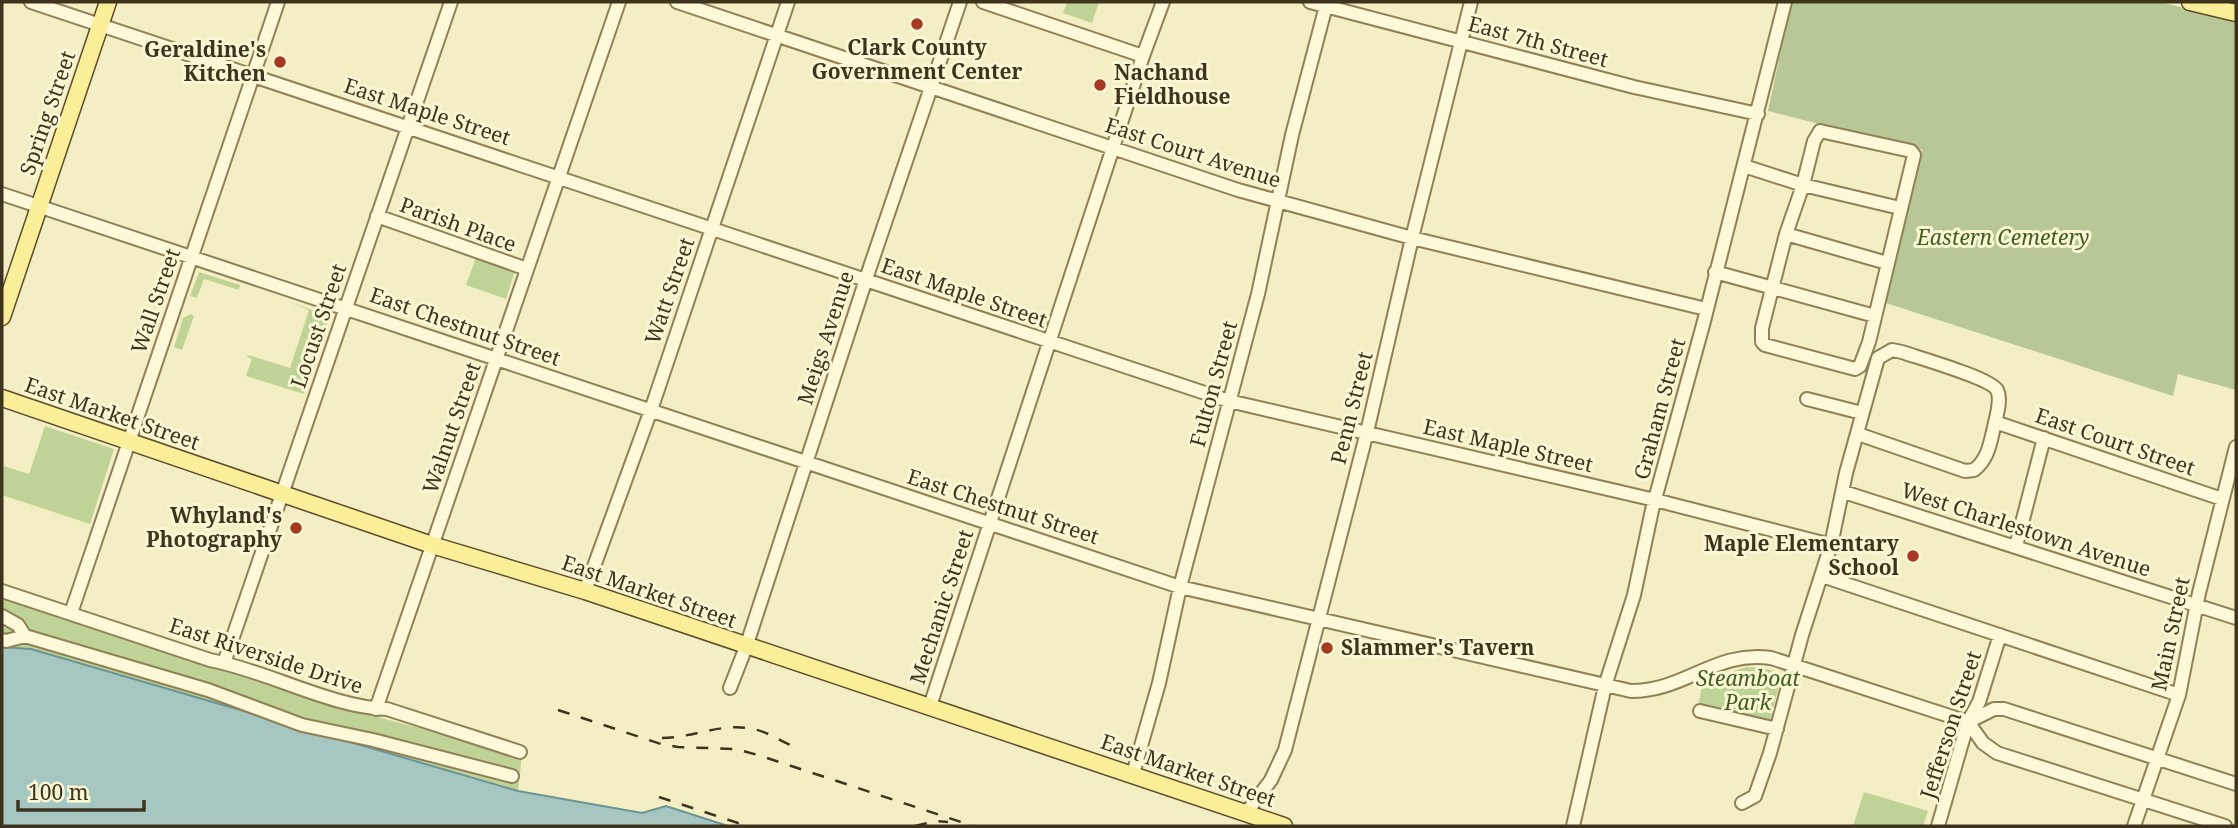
<svg xmlns="http://www.w3.org/2000/svg" width="2238" height="828" viewBox="0 0 2238 828" font-family="'Noto Serif',serif">
	<style>
		.green { fill: #c0d396 }
		.cemetery { fill: #b7c796 }
		.water { fill: #a6c6c2; stroke: #6b9593; stroke-width: 2 }
		.lines { fill: none; stroke-linecap: round; stroke-linejoin: round }
		.minor-casing { stroke: #908058; stroke-width: 16 }
		.major-casing { stroke: #5d4c2c; stroke-width: 19 }
		.minor { stroke: #fcf8d8; stroke-width: 12 }
		.major { stroke: #faee98; stroke-width: 16 }
		.rail { stroke: #3e341d; stroke-width: 2.5; stroke-dasharray: 12 12; stroke-linecap: butt }
		.poi-dot { fill: #a63921; stroke: #f9f6d4; stroke-width: 2.5 }
		.labels { text-anchor: middle; stroke-width: 6; stroke-linejoin: round; paint-order: stroke }
		.street-label { font-size: 21px; fill: #3e341d; stroke: #f9f6d4 }
		.poi-label { font-size: 21px; font-weight: bold; fill: #3e341d; stroke: #f9f6d4; text-anchor: end }
		.park-label { font-size: 21px; font-style: italic; fill: #435d21; stroke: #f9f6d4 }
	</style>
	<rect width="100%" height="100%" fill="#f3eec4"/>
	<!-- green -->
	<path class="green" d="M1067,2H1099L1092,23L1063,13Z
		M477,255L516,268L506,299L466,285Z
		M199,272L240,285L239,290L204,279L197,298L190,296Z
		M286,301L330,316L304,394L246,376L252,359L247,357L248,355L290,368L309,310Z
		M191,314L194,316L182,350L174,347L183,318Z
		M45,426L114,449L90,524L2,495V475L4,466L29,474Z
		M2,598L215,668L241,672L366,714L522,755L518,791L31,649L2,647Z
		M1746,667L1763,668L1782,673L1770,721L1699,703L1702,684L1727,673Z
		M1864,792L1928,811L1923,826H1853Z"/>
	<!-- cemetery -->
	<path class="cemetery" d="M1791,2H2160L2236,21V390L2178,374L2173,396L1886,303L1922,150L1768,111Z"/>
	<!-- water -->
	<path class="water" d="M2,647L31,649L518,791L642,813L666,806L728,826H2Z"/>
	<g class="lines">
		<!-- minor casing -->
		<g class="minor-casing">
			<path id="minor" d="M31,2L1229,401L1655,500L1831,545
				M677,2L1238,190L1412,238L1706,309
				M983,2L1143,56
				M1310,2L1634,87L1758,114
				M1820,131L1911,151L1914,155L1869,342L1860,366L1855,369L1765,345L1762,342V328L1786,234L1803,185L1814,141Z
				M1744,166L1803,185L1900,208
				M2,194L1180,587L1631,691C1686,691 1715,650 1771,658L1968,722
				M377,216L527,269
				M1786,234L1887,263
				M1715,272L1875,316
				M1807,399L1862,413
				M1995,422L2222,499
				M1844,492L2236,618
				M2016,546L2044,438
				M1822,576L2179,695
				M2,591L210,660C268,671 330,707 387,709L520,752
				M585,591L651,410L788,2
				M71,613L278,2
				M2,616L18,625L25,636
				M2,640L6,641L25,636L208,690L302,725L373,740L512,776
				M224,663L451,2
				M730,688L746,647L870,267L960,2
				M930,706L1143,56L1163,2
				M376,709L619,2
				M1700,711L1777,729
				M1968,722L1994,709H2004L2236,784
				M1968,722L1983,743L1997,753L2225,826
				M1133,774L1159,683L1180,587L1258,294L1292,135L1327,2
				M1742,803L1755,796L1770,753L1802,635L1831,545L1846,473L1878,358L1892,350L1902,352C1919,358 1990,378 1997,390C2002,400 1996,417 1994,427C1990,444 1988,459 1974,470L1965,471L1858,434
				M1246,813L1271,780L1285,750L1367,432L1412,238L1471,2
				M1573,826L1605,686L1634,595L1652,510L1703,325L1785,2
				M1938,826L1968,722L1979,702L2000,635
				M2134,826L2179,695L2199,593L2236,447"/>
		</g>
		<!-- major casing -->
		<g class="major-casing">
			<path id="major" d="M2190,2L2236,13
				M2,317L108,2
				M2,398L432,545L585,591L1284,826"/>
		</g>
		<!-- minor -->
		<use href="#minor" class="minor"/>
		<!-- major -->
		<use href="#major" class="major"/>
		<!-- rail -->
		<path class="rail" d="M558,710L661,744L678,747L735,749L758,755L973,826
			M662,738C692,738 722,722 753,729C769,732 783,743 798,748
			M659,797L747,826
			M915,826L937,821L948,822"/>
	</g>
	<!-- markers -->
	<g class="poi-dot">
		<circle cx="917" cy="24" r="7"/>
		<circle cx="280" cy="62" r="7"/>
		<circle cx="1100" cy="85" r="7"/>
		<circle cx="296" cy="528" r="7"/>
		<circle cx="1913" cy="556" r="7"/>
		<circle cx="1327" cy="648" r="7"/>
	</g>
	<g class="labels">
		<!-- street labels -->
		<g class="street-label">
			<text transform="translate(1538 42) rotate(15)" y="7">East 7th Street</text>
			<text transform="translate(427 112) rotate(18)" y="7">East Maple Street</text>
			<text transform="translate(48 113) rotate(-71)" y="7">Spring Street</text>
			<text transform="translate(1193 153) rotate(18)" y="7">East Court Avenue</text>
			<text transform="translate(458 225) rotate(20)" y="7">Parish Place</text>
			<text transform="translate(670 291) rotate(-71)" y="7">Watt Street</text>
			<text transform="translate(964 293) rotate(19)" y="7">East Maple Street</text>
			<text transform="translate(156 301) rotate(-71)" y="7">Wall Street</text>
			<text transform="translate(319 326) rotate(-71)" y="7">Locust Street</text>
			<text transform="translate(465 327) rotate(19)" y="7">East Chestnut Street</text>
			<text transform="translate(826 338) rotate(-72)" y="7">Meigs Avenue</text>
			<text transform="translate(1214 384) rotate(-75)" y="7">Fulton Street</text>
			<text transform="translate(1352 408) rotate(-76)" y="7">Penn Street</text>
			<text transform="translate(1660 409) rotate(-75)" y="7">Graham Street</text>
			<text transform="translate(112 414) rotate(19)" y="7">East Market Street</text>
			<text transform="translate(452 428) rotate(-71)" y="7">Walnut Street</text>
			<text transform="translate(2115 442) rotate(19)" y="7">East Court Street</text>
			<text transform="translate(1508 446) rotate(13)" y="7">East Maple Street</text>
			<text transform="translate(1003 507) rotate(18)" y="7">East Chestnut Street</text>
			<text transform="translate(2026 530) rotate(18)" y="7">West Charlestown Avenue</text>
			<text transform="translate(649 592) rotate(19)" y="7">East Market Street</text>
			<text transform="translate(942 607) rotate(-72)" y="7">Mechanic Street</text>
			<text transform="translate(2171 634) rotate(-78)" y="7">Main Street</text>
			<text transform="translate(266 656) rotate(18)" y="7">East Riverside Drive</text>
			<text transform="translate(1951 725) rotate(-72)" y="7">Jefferson Street</text>
			<text transform="translate(1188 771) rotate(19)" y="7">East Market Street</text>
		</g>
		<!-- poi labels -->
		<g class="poi-label">
			<text x="917" y="55" text-anchor="middle">Clark County<tspan x="917" dy="24">Government Center</tspan></text>
			<text x="266" y="57">Geraldine's<tspan x="266" dy="24">Kitchen</tspan></text>
			<text x="1114" y="80" text-anchor="start">Nachand<tspan x="1114" dy="24">Fieldhouse</tspan></text>
			<text x="282" y="523">Whyland's<tspan x="282" dy="24">Photography</tspan></text>
			<text x="1899" y="551">Maple Elementary<tspan x="1899" dy="24">School</tspan></text>
			<text x="1341" y="655" text-anchor="start">Slammer's Tavern</text>
		</g>
		<!-- park labels -->
		<g class="park-label">
			<text x="2003" y="245">Eastern Cemetery</text>
			<text x="1748" y="686">Steamboat<tspan x="1748" dy="24">Park</tspan></text>
		</g>
	</g>
	<!-- border -->
	<rect width="2238" height="828" fill="none" stroke="#3e341d" stroke-width="7"/>
	<!-- scale -->
	<path d="M18 800v10h126v-10" fill="none" stroke="#3e341d" stroke-width="3.5"/>
	<text x="28" y="800" font-size="21" fill="#3e341d" stroke="#f9f6d4" stroke-width="5" paint-order="stroke">100 m</text>
</svg>
